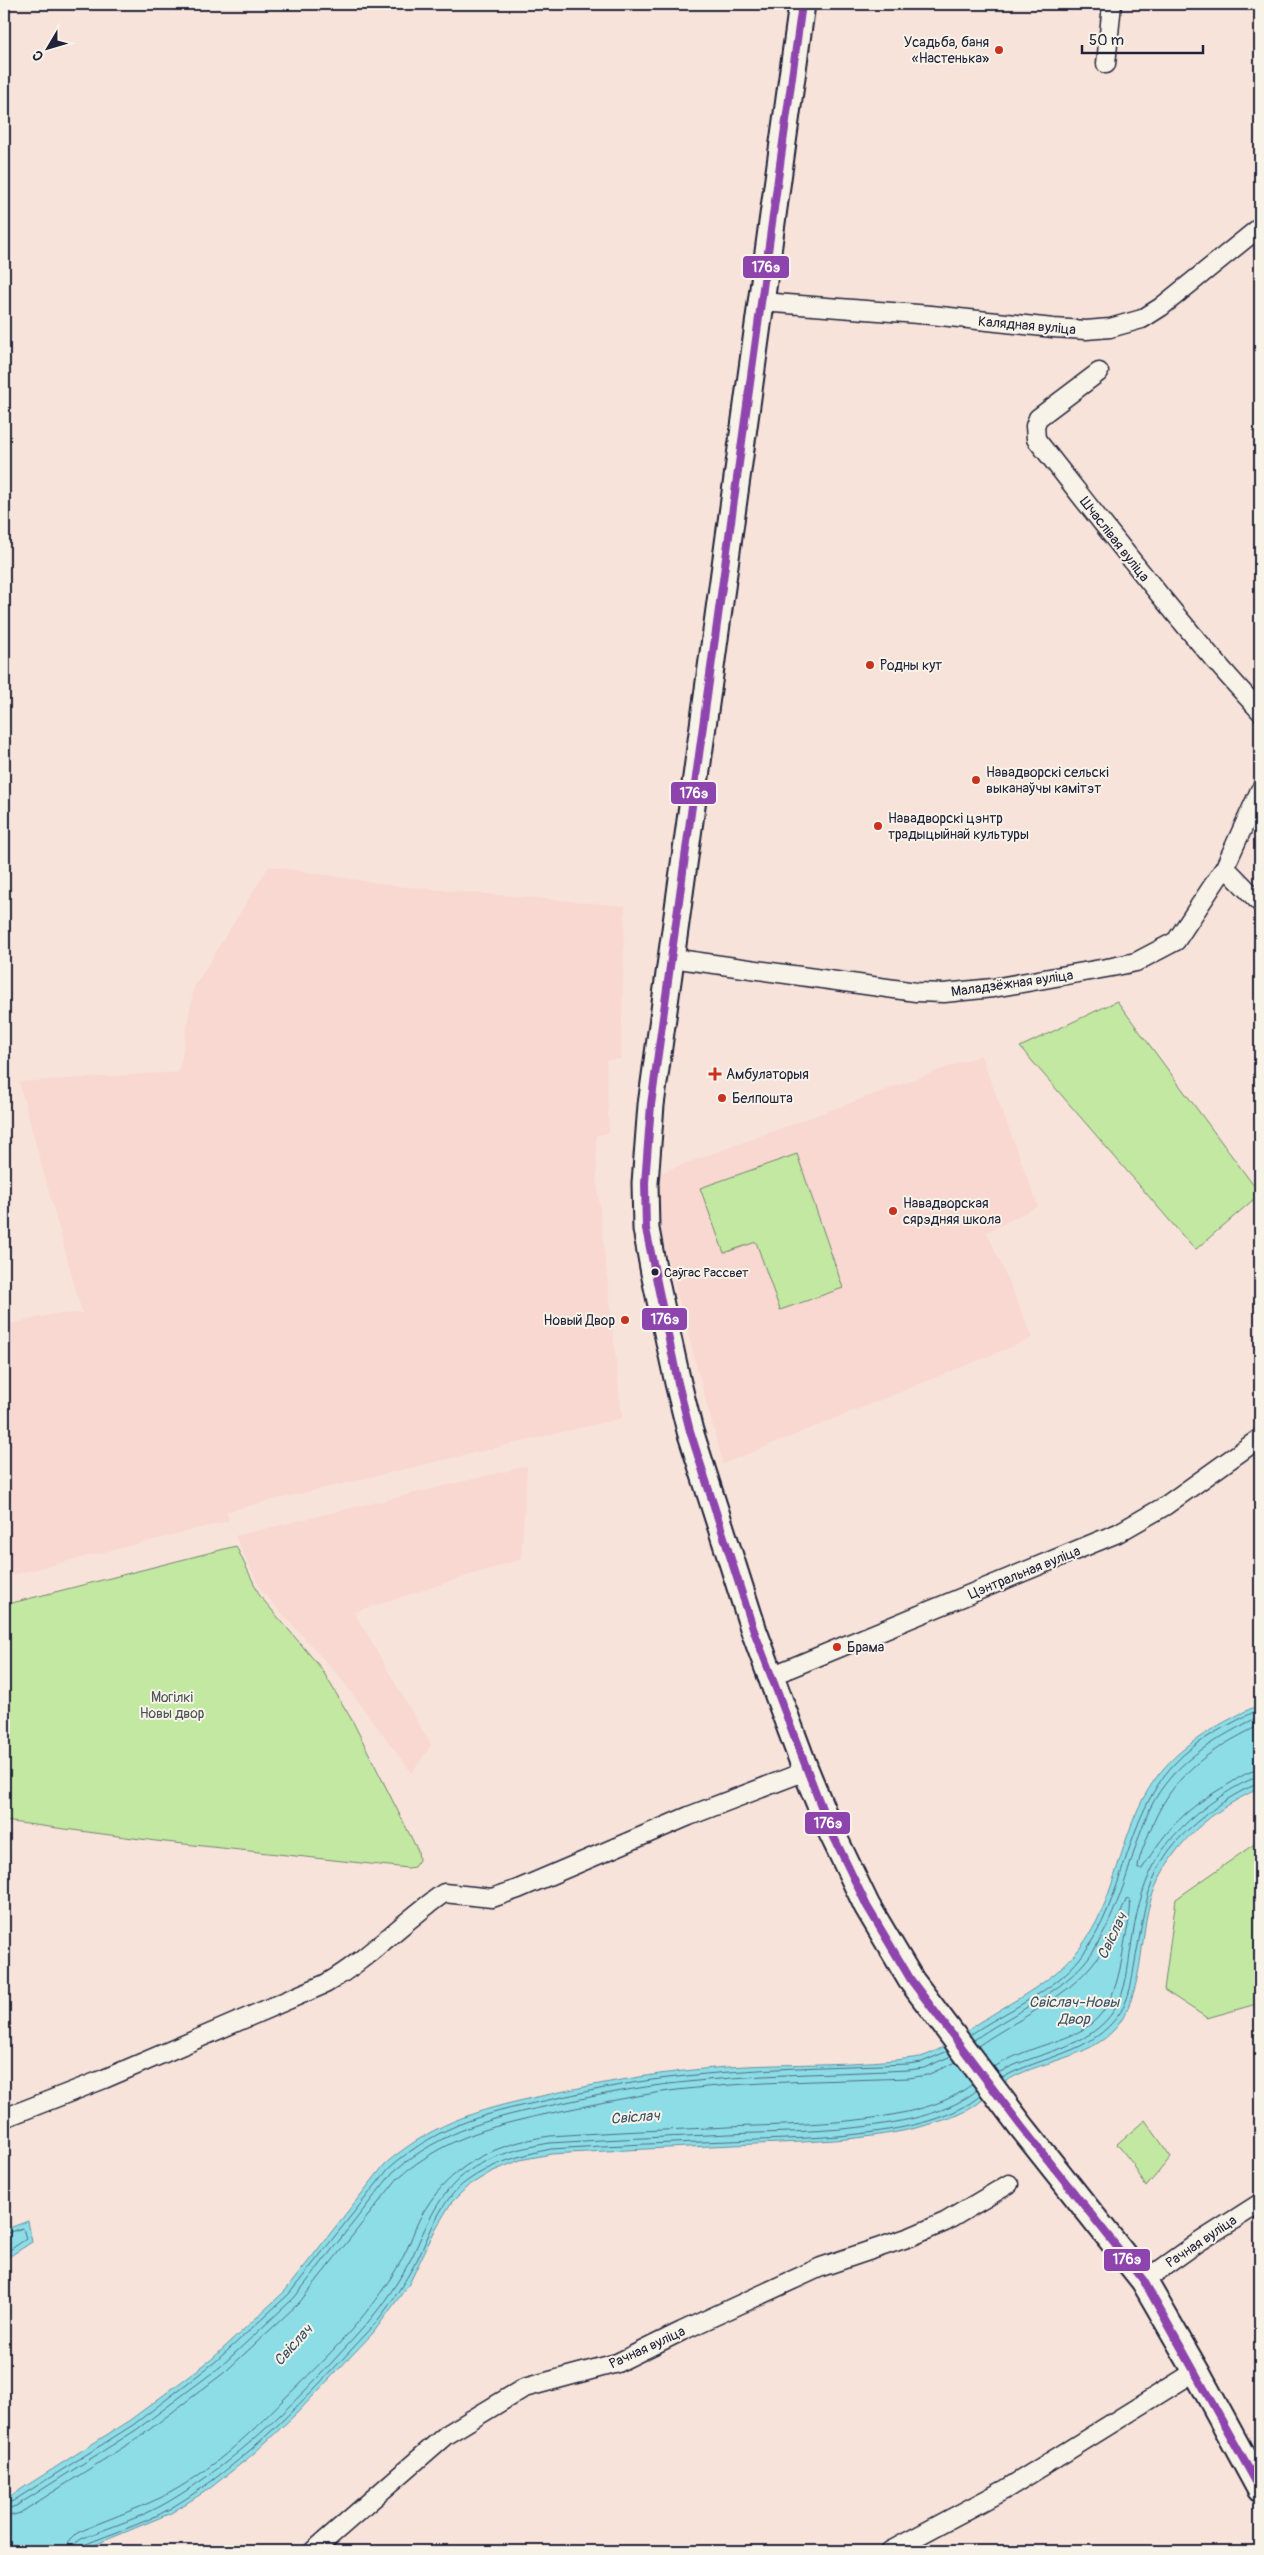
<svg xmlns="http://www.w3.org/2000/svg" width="1264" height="2555" viewBox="0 0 1264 2555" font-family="Pangolin,sans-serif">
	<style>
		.built { fill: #f8d8d0 }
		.green { fill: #c3e8a2; stroke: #72856e }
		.water { fill: #8ddde7; stroke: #6292a2 }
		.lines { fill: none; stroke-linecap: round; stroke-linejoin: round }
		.shore { stroke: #4d6d80; stroke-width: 1 }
		.minor-casing { stroke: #22223b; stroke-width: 21 }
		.secondary-casing { stroke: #22223b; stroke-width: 29 }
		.minor { stroke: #f7f3e8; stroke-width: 18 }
		.secondary { stroke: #f7f3e8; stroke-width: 25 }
		.bus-1-casing { stroke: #f7f3e8; stroke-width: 11 }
		.bus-1 { stroke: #8e44ad; stroke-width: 8 }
		.poi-dot { fill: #c8321e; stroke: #f7f3e8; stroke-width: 2 }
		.bus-dot { fill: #22223b; stroke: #f7f3e8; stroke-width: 2 }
		.labels { text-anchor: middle; stroke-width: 4; stroke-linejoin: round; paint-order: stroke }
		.bus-label { font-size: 13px; fill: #22223b; stroke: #f7f3e8; text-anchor: start }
		.poi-label { font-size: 14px; fill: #22223b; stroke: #f7f3e8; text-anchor: start }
		.street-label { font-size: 14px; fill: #22223b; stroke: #f7f3e8 }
		.park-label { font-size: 14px; fill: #4a5455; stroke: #f7f3e8 }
		.water-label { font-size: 15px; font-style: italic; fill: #3d5166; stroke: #f7f3e8 }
		.line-badge { stroke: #f7f3e8; stroke-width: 2 }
		.badge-label { font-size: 14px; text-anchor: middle; font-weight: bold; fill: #fff }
	</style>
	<rect width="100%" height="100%" fill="#f8e3da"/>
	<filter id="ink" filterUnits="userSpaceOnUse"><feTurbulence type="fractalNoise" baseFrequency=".02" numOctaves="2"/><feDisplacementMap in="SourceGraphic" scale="10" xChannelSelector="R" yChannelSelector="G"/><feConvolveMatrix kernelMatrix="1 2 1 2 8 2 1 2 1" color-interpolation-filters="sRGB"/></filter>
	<g filter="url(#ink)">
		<!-- built -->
		<path class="built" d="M269,866L396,886L625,906L621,1059L606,1060L609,1133L596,1135L597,1181L622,1418L227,1511L229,1521L4,1577V1325L55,1314L82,1313L19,1082L179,1072L194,987Z
			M981,1055L1038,1206L987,1232L1033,1338L723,1464L646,1178Z
			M527,1466L521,1559L354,1612L431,1745L412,1773L338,1675L261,1590L235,1536Z"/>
		<!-- green -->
		<path class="green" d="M1117,1001L1260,1194L1195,1250L1020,1047Z
			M797,1154L843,1288L780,1310L756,1242L724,1253L700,1188Z
			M236,1546L260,1596L321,1668L353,1722L418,1851L419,1860L414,1867L408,1868L156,1841L4,1821V1605Z
			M1260,1840V2003L1207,2018L1164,1990L1176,1899Z
			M1145,2120L1171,2157L1146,2187L1133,2164L1117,2144Z"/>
		<!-- water -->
		<path class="water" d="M1260,1704V1788C1203,1814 1157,1856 1146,1920C1141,1951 1140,1983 1126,2012C1106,2055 1055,2057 1017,2075C996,2085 981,2106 958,2115C893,2140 825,2141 756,2144C688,2147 619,2150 551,2154L520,2160L491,2172L468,2186L451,2203L436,2228L409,2284L373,2333L297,2413L252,2455L209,2489L171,2513L80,2551H4V2500L130,2420L212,2359L285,2291L385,2164C438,2119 485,2108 551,2094C609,2081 668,2071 727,2067C791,2063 857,2066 921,2057C945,2049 962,2034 982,2021C1035,1987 1075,1972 1102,1910C1121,1866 1128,1813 1159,1774C1185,1741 1223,1722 1260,1704Z
			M28,2221L32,2242L4,2260V2230Z"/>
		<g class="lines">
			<!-- shore -->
			<path class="shore" d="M1260,1725C1206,1752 1172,1774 1149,1833C1145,1844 1138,1858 1138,1869H1142C1167,1828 1186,1808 1229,1784C1239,1778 1249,1770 1260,1770
				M970,2035C1006,2010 1053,1993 1081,1957C1126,1899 1124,1818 1174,1764C1197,1739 1230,1724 1260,1709
				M974,2040C1010,2014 1055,1997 1085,1962C1101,1943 1111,1918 1120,1895C1132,1864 1138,1829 1155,1799C1179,1758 1219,1737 1260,1716
				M978,2046C1015,2020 1060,2002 1090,1967C1107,1948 1117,1923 1126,1900L1130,1899C1132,1915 1125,1936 1123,1952C1108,2052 1062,2027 994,2067
				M998,2073C1037,2051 1089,2050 1115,2009C1126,1991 1128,1967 1131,1947C1140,1884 1155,1844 1207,1806C1219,1797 1247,1778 1260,1777
				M1002,2078C1042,2055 1091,2055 1120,2013C1130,1998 1132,1979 1135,1962C1148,1891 1148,1857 1211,1811C1221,1803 1248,1785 1260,1784
				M4,2234L23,2228L26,2239L4,2254
				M4,2504L13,2501L133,2425L215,2362L289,2294L389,2168C442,2122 491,2112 558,2098C597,2089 637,2081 677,2077C753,2068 831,2067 908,2064L922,2062L948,2051
				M4,2510L16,2506L136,2430L220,2367L294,2298L393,2172C444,2129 495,2117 558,2104C598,2095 638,2087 678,2083C754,2074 831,2074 908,2070L924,2068L951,2056
				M4,2518L20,2513L141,2436L225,2372L299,2303L398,2178C448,2135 499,2124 561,2111C600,2103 638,2095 677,2090C754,2081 832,2081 909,2078L927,2075L956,2062
				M67,2551L69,2541L77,2533C104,2520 133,2511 160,2498C207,2475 249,2435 284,2399C316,2368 350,2335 376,2299C387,2284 398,2268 406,2251C411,2241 414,2230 419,2220C447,2166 493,2144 550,2136C609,2132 669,2130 728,2127C792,2124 924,2126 972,2084
				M74,2551L75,2544L81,2539C109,2527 141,2518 168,2502C243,2458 307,2391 364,2327C383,2305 400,2280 413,2255C426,2226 436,2200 460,2178C483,2157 520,2148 550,2143C610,2139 670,2137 729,2134C794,2131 927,2134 977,2090
				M81,2551L84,2545C112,2533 144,2524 171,2508C247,2463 308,2396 368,2332C387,2310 403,2285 417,2260C431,2232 440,2200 467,2181C492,2163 521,2155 551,2149C610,2145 670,2143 730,2141C796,2138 930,2140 981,2095"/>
			<!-- minor casing -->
			<g class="minor-casing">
				<path id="minor" d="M1106,64L1112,4
					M761,302L931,315L1053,328L1086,330L1110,328L1142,319L1161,307L1260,227
					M1099,372L1038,418L1035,426L1036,439C1109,531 1180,625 1260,711
					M1225,867L1260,903
					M671,958L916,992L944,993L993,988L1112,967L1136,962L1176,941L1225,867L1260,790
					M771,1676L1118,1533L1165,1506L1260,1438
					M4,2118L104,2079L325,1984C369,1959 403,1921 444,1893L492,1898L518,1889L689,1816L806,1771
					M1144,2281L1196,2244L1260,2203
					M313,2551L446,2435L524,2388L617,2363L682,2331L821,2267L910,2237L945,2222L1009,2184
					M890,2551L1006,2489L1196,2371"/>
			</g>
			<!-- secondary casing -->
			<g class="secondary-casing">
				<path id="secondary" d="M802,4L651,1105L645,1183L646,1229L654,1273L678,1383L690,1431L754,1631L806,1771L829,1827L867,1906L911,1980L1021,2126L1144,2281L1196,2371L1260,2489"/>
			</g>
			<!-- minor -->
			<use href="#minor" class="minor"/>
			<!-- secondary -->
			<use href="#secondary" class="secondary"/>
			<!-- bus-1 casing -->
			<g class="bus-1-casing">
				<path id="bus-1" d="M802,4L651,1105L645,1183L646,1229L678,1383L690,1431L754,1631L829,1827L867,1906L911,1980L1021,2126L1144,2281L1260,2489"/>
			</g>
			<!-- bus-1 -->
			<use href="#bus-1" class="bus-1"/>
		</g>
	</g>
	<!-- markers -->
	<g class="poi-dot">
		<circle cx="999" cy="50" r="5"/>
		<circle cx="870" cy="665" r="5"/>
		<circle cx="976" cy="780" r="5"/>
		<circle cx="878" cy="826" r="5"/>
		<path d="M712.5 1066.5h5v5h5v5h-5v5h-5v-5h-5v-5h5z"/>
		<circle cx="722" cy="1098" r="5"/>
		<circle cx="893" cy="1211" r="5"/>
		<circle cx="625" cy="1320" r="5"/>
		<circle cx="837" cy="1647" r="5"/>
	</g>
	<circle class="bus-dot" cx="655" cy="1272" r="4.5"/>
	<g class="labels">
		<!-- bus labels -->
		<g class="bus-label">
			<text x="664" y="1277">Саўгас Рассвет</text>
		</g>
		<!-- poi labels -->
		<g class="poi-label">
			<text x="989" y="47" text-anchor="end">Усадьба, баня<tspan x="989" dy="16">«Настенька»</tspan></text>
			<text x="880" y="670">Родны кут</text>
			<text x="986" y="777">Навадворскі сельскі<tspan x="986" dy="16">выканаўчы камітэт</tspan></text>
			<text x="888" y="823">Навадворскі цэнтр<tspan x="888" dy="16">традыцыйнай культуры</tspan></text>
			<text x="726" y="1079">Амбулаторыя</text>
			<text x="732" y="1103">Белпошта</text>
			<text x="903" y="1208">Навадворская<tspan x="903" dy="16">сярэдняя школа</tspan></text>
			<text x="615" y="1325" text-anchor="end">Новый Двор</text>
			<text x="847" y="1652">Брама</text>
		</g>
		<!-- street labels -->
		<g class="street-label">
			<text transform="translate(1027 325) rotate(5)" y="5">Калядная вуліца</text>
			<text transform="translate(1115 539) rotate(52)" y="5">Шчаслівая вуліца</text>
			<text transform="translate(1012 983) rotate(-8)" y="5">Маладзёжная вуліца</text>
			<text transform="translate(1024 1572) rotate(-22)" y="5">Цэнтральная вуліца</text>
			<text transform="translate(1201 2241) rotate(-34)" y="5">Рачная вуліца</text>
			<text transform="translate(647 2347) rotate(-25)" y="5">Рачная вуліца</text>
		</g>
		<!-- park labels -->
		<g class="park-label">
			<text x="172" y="1702">Могілкі<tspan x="172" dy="16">Новы двор</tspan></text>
		</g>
		<!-- water labels -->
		<g class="water-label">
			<text transform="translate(1112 1936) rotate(-64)" y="5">Свіслач</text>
			<text x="1074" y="2007">Свіслач-Новы<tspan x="1074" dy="17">Двор</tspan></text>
			<text transform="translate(635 2117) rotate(-4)" y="5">Свіслач</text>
			<text transform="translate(293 2345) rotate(-48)" y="5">Свіслач</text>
		</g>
	</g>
	<g class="line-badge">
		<rect x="742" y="255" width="48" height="24" rx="5" fill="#8e44ad"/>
		<rect x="670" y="781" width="47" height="24" rx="5" fill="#8e44ad"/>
		<rect x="641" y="1307" width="47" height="24" rx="5" fill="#8e44ad"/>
		<rect x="804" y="1811" width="47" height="24" rx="5" fill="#8e44ad"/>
		<rect x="1103" y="2248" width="48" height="24" rx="5" fill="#8e44ad"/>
	</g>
	<g class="badge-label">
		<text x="766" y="272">176э</text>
		<text x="694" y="798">176э</text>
		<text x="665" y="1324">176э</text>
		<text x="828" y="1828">176э</text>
		<text x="1127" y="2264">176э</text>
	</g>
	<!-- margin -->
	<rect width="1264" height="2555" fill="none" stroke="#f7f3e8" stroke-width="20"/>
	<rect x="10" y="10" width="1244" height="2535" fill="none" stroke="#22223b" stroke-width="2" filter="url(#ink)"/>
	<!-- north arrow -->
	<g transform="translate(48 48) rotate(232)" stroke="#f7f3e8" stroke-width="4" paint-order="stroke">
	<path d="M0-4L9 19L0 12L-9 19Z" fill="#22223b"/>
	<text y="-8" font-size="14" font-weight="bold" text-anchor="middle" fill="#22223b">С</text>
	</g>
	<!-- scale -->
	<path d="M1082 45v8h121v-8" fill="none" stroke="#22223b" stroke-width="2.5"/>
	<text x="1089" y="45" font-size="15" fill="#22223b" stroke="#f7f3e8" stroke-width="4" paint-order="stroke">50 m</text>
</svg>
